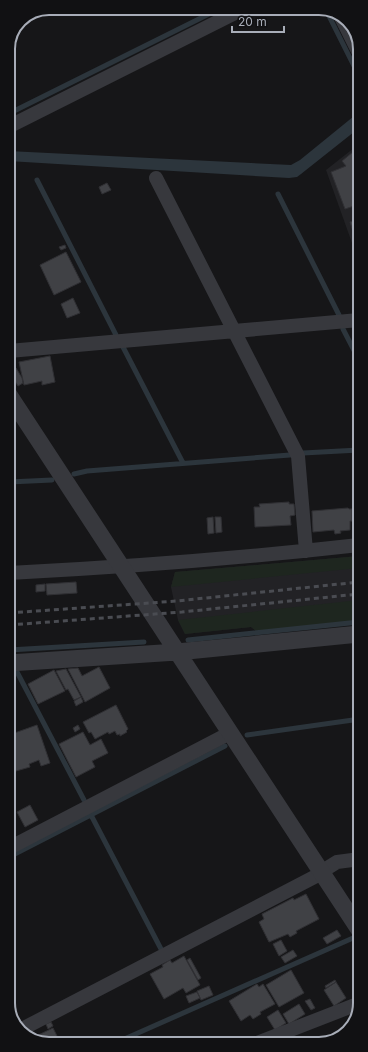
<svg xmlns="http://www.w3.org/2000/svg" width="368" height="1052" viewBox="0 0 368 1052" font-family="Inter,sans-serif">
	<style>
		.built { fill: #222225 }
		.green { fill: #1e261f }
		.water { fill: #2c353c }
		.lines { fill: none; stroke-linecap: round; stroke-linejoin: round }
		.stream { stroke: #2c353c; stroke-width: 5 }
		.building { fill: #404145; stroke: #303034 }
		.minor { stroke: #37383d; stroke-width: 14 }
		.tertiary { stroke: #37383d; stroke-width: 17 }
		.rail { stroke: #4a4c52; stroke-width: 3; stroke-dasharray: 5 4; stroke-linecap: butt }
		.rim { fill: none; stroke: #a8adb8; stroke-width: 2 }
	</style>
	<rect width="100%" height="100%" fill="#161618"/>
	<!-- built -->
	<path class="built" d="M359,144V240L352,243L326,170Z
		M359,556V621L256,631L251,627L185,634L178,620L171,587L175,572Z"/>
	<!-- green -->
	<path class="green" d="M359,556V568L171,587L175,572Z
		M359,600V621L256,631L251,627L185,634L178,620Z"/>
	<!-- water -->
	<path class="water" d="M359,112V128L301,174L297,177L289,178L8,161V151L291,165L300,160Z"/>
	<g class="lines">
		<!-- stream -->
		<path class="stream" d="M326,10L359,76
			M8,114L221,8
			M37,180L116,335
			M278,194L339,315
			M343,329L359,360
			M123,347L183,463
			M303,453L359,450
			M74,474L87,471L290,455
			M9,482L52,480
			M188,640L359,622
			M9,650L144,642
			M17,672L84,800
			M247,735L360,719
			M91,815L161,949
			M9,857L225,746
			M113,1044L353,938"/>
	</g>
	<!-- building -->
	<path class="building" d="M359,147V210L357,205L345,209L331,172L346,166L342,161Z
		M107,183L111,190L102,194L99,187Z
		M359,219V237L355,238L350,222Z
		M65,245L66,248L61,250L59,247Z
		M66,252L81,282L54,295L40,265Z
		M73,298L80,313L67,318L61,304Z
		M359,330V345L353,333Z
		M50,356L55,382L42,385V381L24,385L19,362Z
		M16,368L22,378L23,383L18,386L9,372Z
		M289,502V504H294L295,515L290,516L291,525L255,527L254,507H260L259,504Z
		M348,508L349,509H352V521H350V530L340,531L341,533L335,534L334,530L313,532L312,511Z
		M213,517L214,533L208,534L207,518Z
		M215,517H221L222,532L216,533Z
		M76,582L77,593L47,595L46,584Z
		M45,584V591L36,592V585Z
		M99,667L110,688L85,702L68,669L78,668L82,676Z
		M66,669L81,697L74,700L68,689L66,690L56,671Z
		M54,670L65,691L38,704L28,684Z
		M81,697L83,702L76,706L74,701Z
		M116,705L128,729L126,731L127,732L120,736V734L117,735L115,731L109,734L108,732L95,739L91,732L89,733L83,722Z
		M37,725L50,763L41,766L39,760L29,764L30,767L9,773V735Z
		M78,725L80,729L75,732L73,728Z
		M83,732L90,745L101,739L108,753L92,761L95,767L76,777L59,744Z
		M30,805L38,820L25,827L17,812Z
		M306,894L319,919L296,931L297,933L290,937L288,934L269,942L259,922L264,919L262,914L293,898L294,900Z
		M337,930L341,936L327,944L323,938Z
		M281,940L287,951L279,956L273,944Z
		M293,950L297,956L285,963L281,957Z
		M184,956L200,985L186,993L183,988L164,999L150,974L163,967L162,965L170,960L172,963Z
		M190,958L201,978L198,980L187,960Z
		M291,970L304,993L279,1007L266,985Z
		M335,980L336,982L326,988L325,986Z
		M336,982L346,998L334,1006L324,990Z
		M257,984L259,987L263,984L275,1004L260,1012L261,1014L253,1019L250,1015L241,1021L229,1001Z
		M209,986L213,995L201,1000L197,991Z
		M197,992L200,998L189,1003L186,996Z
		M310,999L315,1008L311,1010L305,1001Z
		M299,1004L305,1014L289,1024L283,1014Z
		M278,1010L286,1023L275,1030L267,1017Z
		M51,1022L53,1026L48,1029L46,1024Z
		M53,1028L61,1044H46L32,1038Z"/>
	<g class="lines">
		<!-- minor -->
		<path class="minor" d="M340,15L359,53
			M8,127L245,8
			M156,178L298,456L306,551
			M9,351L359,320
			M9,573C126,567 243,558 359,545
			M9,848L230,733
			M321,872L337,862L360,859
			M9,1013L10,1015
			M20,1030L322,873
			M257,1043L360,1003"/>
		<!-- tertiary -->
		<path class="tertiary" d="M9,395L360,931
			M9,663L177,652L359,634"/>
		<!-- rail -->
		<path class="rail" d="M9,613L177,601L359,582
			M9,625L182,612L359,594"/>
	</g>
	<!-- crop -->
	<path d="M0 0H368V1052H0ZM49 15H319A34 34 0 0 1 353 49V1003A34 34 0 0 1 319 1037H49A34 34 0 0 1 15 1003V49A34 34 0 0 1 49 15Z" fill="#111113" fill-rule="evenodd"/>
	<path class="rim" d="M49 15H319A34 34 0 0 1 353 49V1003A34 34 0 0 1 319 1037H49A34 34 0 0 1 15 1003V49A34 34 0 0 1 49 15Z"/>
	<!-- scale -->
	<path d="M232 26v6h52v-6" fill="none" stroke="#a8adb8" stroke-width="2"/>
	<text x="238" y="26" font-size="12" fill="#a8adb8" stroke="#111113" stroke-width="3" paint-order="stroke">20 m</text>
</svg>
